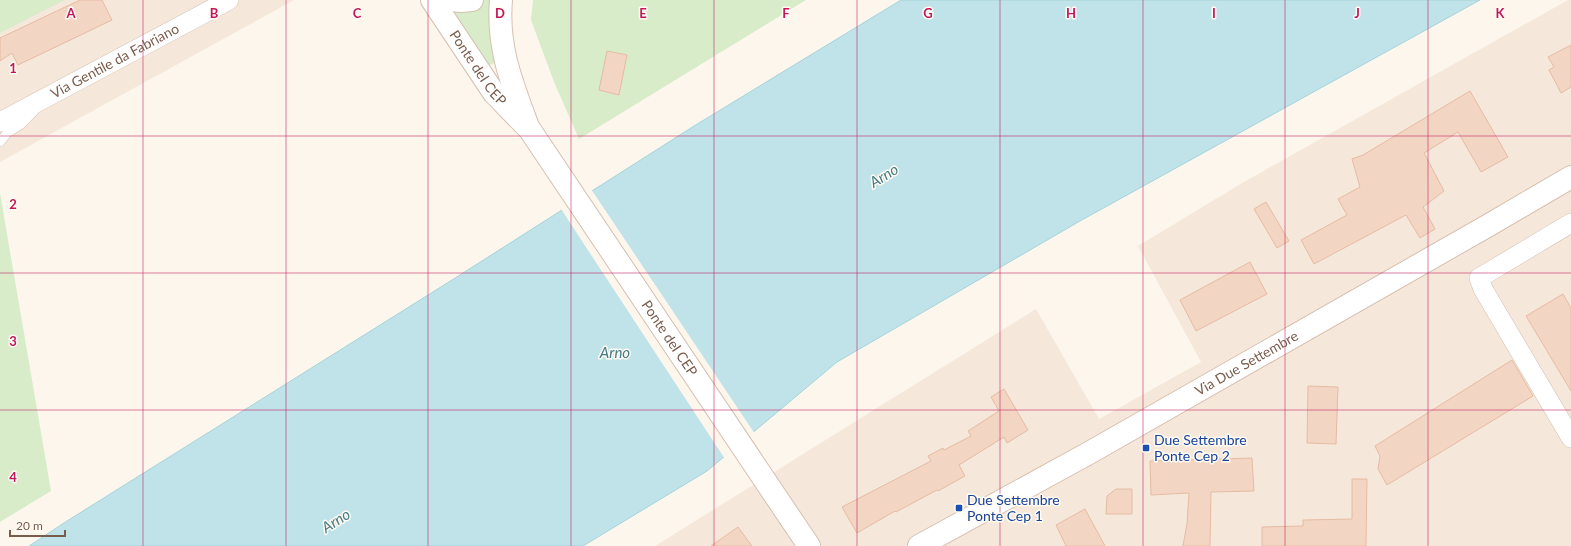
<svg xmlns="http://www.w3.org/2000/svg" width="1571" height="546" viewBox="0 0 1571 546" font-family="Lato,sans-serif">
	<style>
		.residential { fill: #f5e8da }
		.green { fill: #d8ecc9 }
		.water { fill: #bfe3e8; stroke: #a5d3da }
		.pier { fill: #fdf6ec }
		.building { fill: #f3d5c3; stroke: #e6bba3 }
		.lines { fill: none; stroke-linecap: round; stroke-linejoin: round }
		.service-casing { stroke: #d1beb0; stroke-width: 10 }
		.minor-casing { stroke: #d1beb0; stroke-width: 20 }
		.secondary-casing { stroke: #d6c0b0; stroke-width: 24 }
		.service { stroke: #fff; stroke-width: 9 }
		.minor { stroke: #fff; stroke-width: 19 }
		.secondary { stroke: #fff; stroke-width: 22 }
		.grid { fill: none; stroke: #c2185b; stroke-width: 1; stroke-opacity: 0.55 }
		.transit-dot { fill: #1a4fb4; stroke: #fffaf3; stroke-width: 1.5 }
		.labels { text-anchor: middle; stroke-width: 3; stroke-linejoin: round; paint-order: stroke }
		.street-label { font-size: 14px; fill: #7a5c4d; stroke: #fffaf3 }
		.transit-label { font-size: 14px; fill: #164399; stroke: #fffaf3; text-anchor: start }
		.water-label { font-size: 15px; font-style: italic; fill: #437c86; stroke: #fffaf3 }
		.grid-label { font-size: 13px; text-anchor: middle; font-weight: bold; fill: #c2185b; stroke: #fffaf3; stroke-width: 3; stroke-linejoin: round; paint-order: stroke }
	</style>
	<rect width="100%" height="100%" fill="#fdf6ec"/>
	<!-- residential -->
	<path class="residential" d="M0,0H294L0,162Z
		M1568,0H1571V546H655L1036,309L1099,419L1201,362L1138,246L1242,183Z"/>
	<!-- green -->
	<path class="green" d="M0,0H65L0,33Z
		M485,0H489V21L495,63L484,67L446,6L468,7Z
		M533,0H806L579,139L554,82L531,20Z
		M0,193L51,491L0,522Z"/>
	<!-- water -->
	<path class="water" d="M901,0H1480L1080,221L837,362L707,471L583,546H29L67,521L452,280L694,126Z"/>
	<!-- pier -->
	<path class="pier" d="M591,189L755,434L725,459L561,209Z"/>
	<!-- building -->
	<path class="building" d="M80,0H102L112,20L18,65L12,53L0,61V38Z
		M1571,45V87L1561,93L1549,70L1554,67L1548,57Z
		M607,51L627,55L619,95L599,90Z
		M1470,91L1508,157L1481,172L1458,132L1424,153L1444,191L1423,207L1435,229L1420,238L1406,215L1314,264L1301,240L1347,215L1338,199L1360,187L1352,159L1363,155Z
		M1266,202L1289,241L1277,248L1254,209Z
		M1250,262L1267,294L1196,331L1180,300Z
		M1563,294L1571,308V391L1526,316Z
		M1512,360L1533,396L1387,485L1378,469L1380,456L1375,446Z
		M1308,386L1338,387L1336,444L1307,443Z
		M1004,389L1028,430L1007,443L1004,437L959,465L965,476L938,491L937,490L896,512L895,511L857,533L842,507L931,461L928,456L943,448L944,450L971,436L968,431L999,411L991,397Z
		M1252,458L1254,491L1211,492L1210,546H1183L1187,524L1189,493L1151,495L1150,461Z
		M1352,479H1367L1366,546H1262V527L1303,526V520L1352,519Z
		M1116,489H1132V514H1106L1107,496Z
		M1085,509L1105,546H1066L1056,525Z
		M738,527L752,546H711Z"/>
	<g class="lines">
		<!-- service casing -->
		<g class="service-casing">
			<path id="service" d="M0,142L7,133L20,125L34,111"/>
		</g>
		<!-- minor casing -->
		<g class="minor-casing">
			<g id="minor">
				<path id="s1" d="M0,122L229,0"/>
				<path d="M1571,223L1479,278L1483,289L1571,438"/>
			</g>
		</g>
		<!-- secondary casing -->
		<g class="secondary-casing">
			<g id="secondary">
				<path id="s2" d="M432,0L494,93L530,130L809,546"/>
				<path d="M451,0L461,1L472,0"/>
				<path d="M501,0C497,46 511,81 527,124"/>
				<path id="s3" d="M919,546L1089,453L1489,225L1571,177"/>
			</g>
		</g>
		<!-- service -->
		<use href="#service" class="service"/>
		<!-- minor -->
		<use href="#minor" class="minor"/>
		<!-- secondary -->
		<use href="#secondary" class="secondary"/>
	</g>
	<!-- grid -->
	<path class="grid" d="M143,0V546M286,0V546M428,0V546M571,0V546M714,0V546M857,0V546M1000,0V546M1143,0V546M1285,0V546M1428,0V546M0,136H1571M0,273H1571M0,410H1571"/>
	<!-- markers -->
	<g class="transit-dot">
		<rect x="1142" y="444" width="8" height="8" rx="2"/>
		<rect x="955" y="504" width="8" height="8" rx="2"/>
	</g>
	<g class="labels">
		<!-- street labels -->
		<g class="street-label">
			<text dy="5" stroke="none"><textPath href="#s1" startOffset="130">Via Gentile da Fabriano</textPath></text>
			<text dy="5" stroke="none"><textPath href="#s2" startOffset="82">Ponte del CEP</textPath></text>
			<text dy="5" stroke="none"><textPath href="#s2" startOffset="414">Ponte del CEP</textPath></text>
			<text dy="5" stroke="none"><textPath href="#s3" startOffset="375">Via Due Settembre</textPath></text>
		</g>
		<!-- transit labels -->
		<g class="transit-label">
			<text x="1154" y="445">Due Settembre<tspan x="1154" dy="16">Ponte Cep 2</tspan></text>
			<text x="967" y="505">Due Settembre<tspan x="967" dy="16">Ponte Cep 1</tspan></text>
		</g>
		<!-- water labels -->
		<g class="water-label">
			<text transform="translate(884 176) rotate(-32)" y="5">Arno</text>
			<text x="615" y="358">Arno</text>
			<text transform="translate(336 521) rotate(-33)" y="5">Arno</text>
		</g>
	</g>
	<g class="grid-label">
		<text x="71" y="18">A</text>
		<text x="214" y="18">B</text>
		<text x="357" y="18">C</text>
		<text x="500" y="18">D</text>
		<text x="643" y="18">E</text>
		<text x="786" y="18">F</text>
		<text x="928" y="18">G</text>
		<text x="1071" y="18">H</text>
		<text x="1214" y="18">I</text>
		<text x="1357" y="18">J</text>
		<text x="1500" y="18">K</text>
		<text x="13" y="73">1</text>
		<text x="13" y="209">2</text>
		<text x="13" y="346">3</text>
		<text x="13" y="482">4</text>
	</g>
	<!-- scale -->
	<path d="M10 530v6h55v-6" fill="none" stroke="#7a5c4d" stroke-width="2"/>
	<text x="16" y="530" font-size="12" fill="#7a5c4d" stroke="#fffaf3" stroke-width="3" paint-order="stroke">20 m</text>
</svg>
